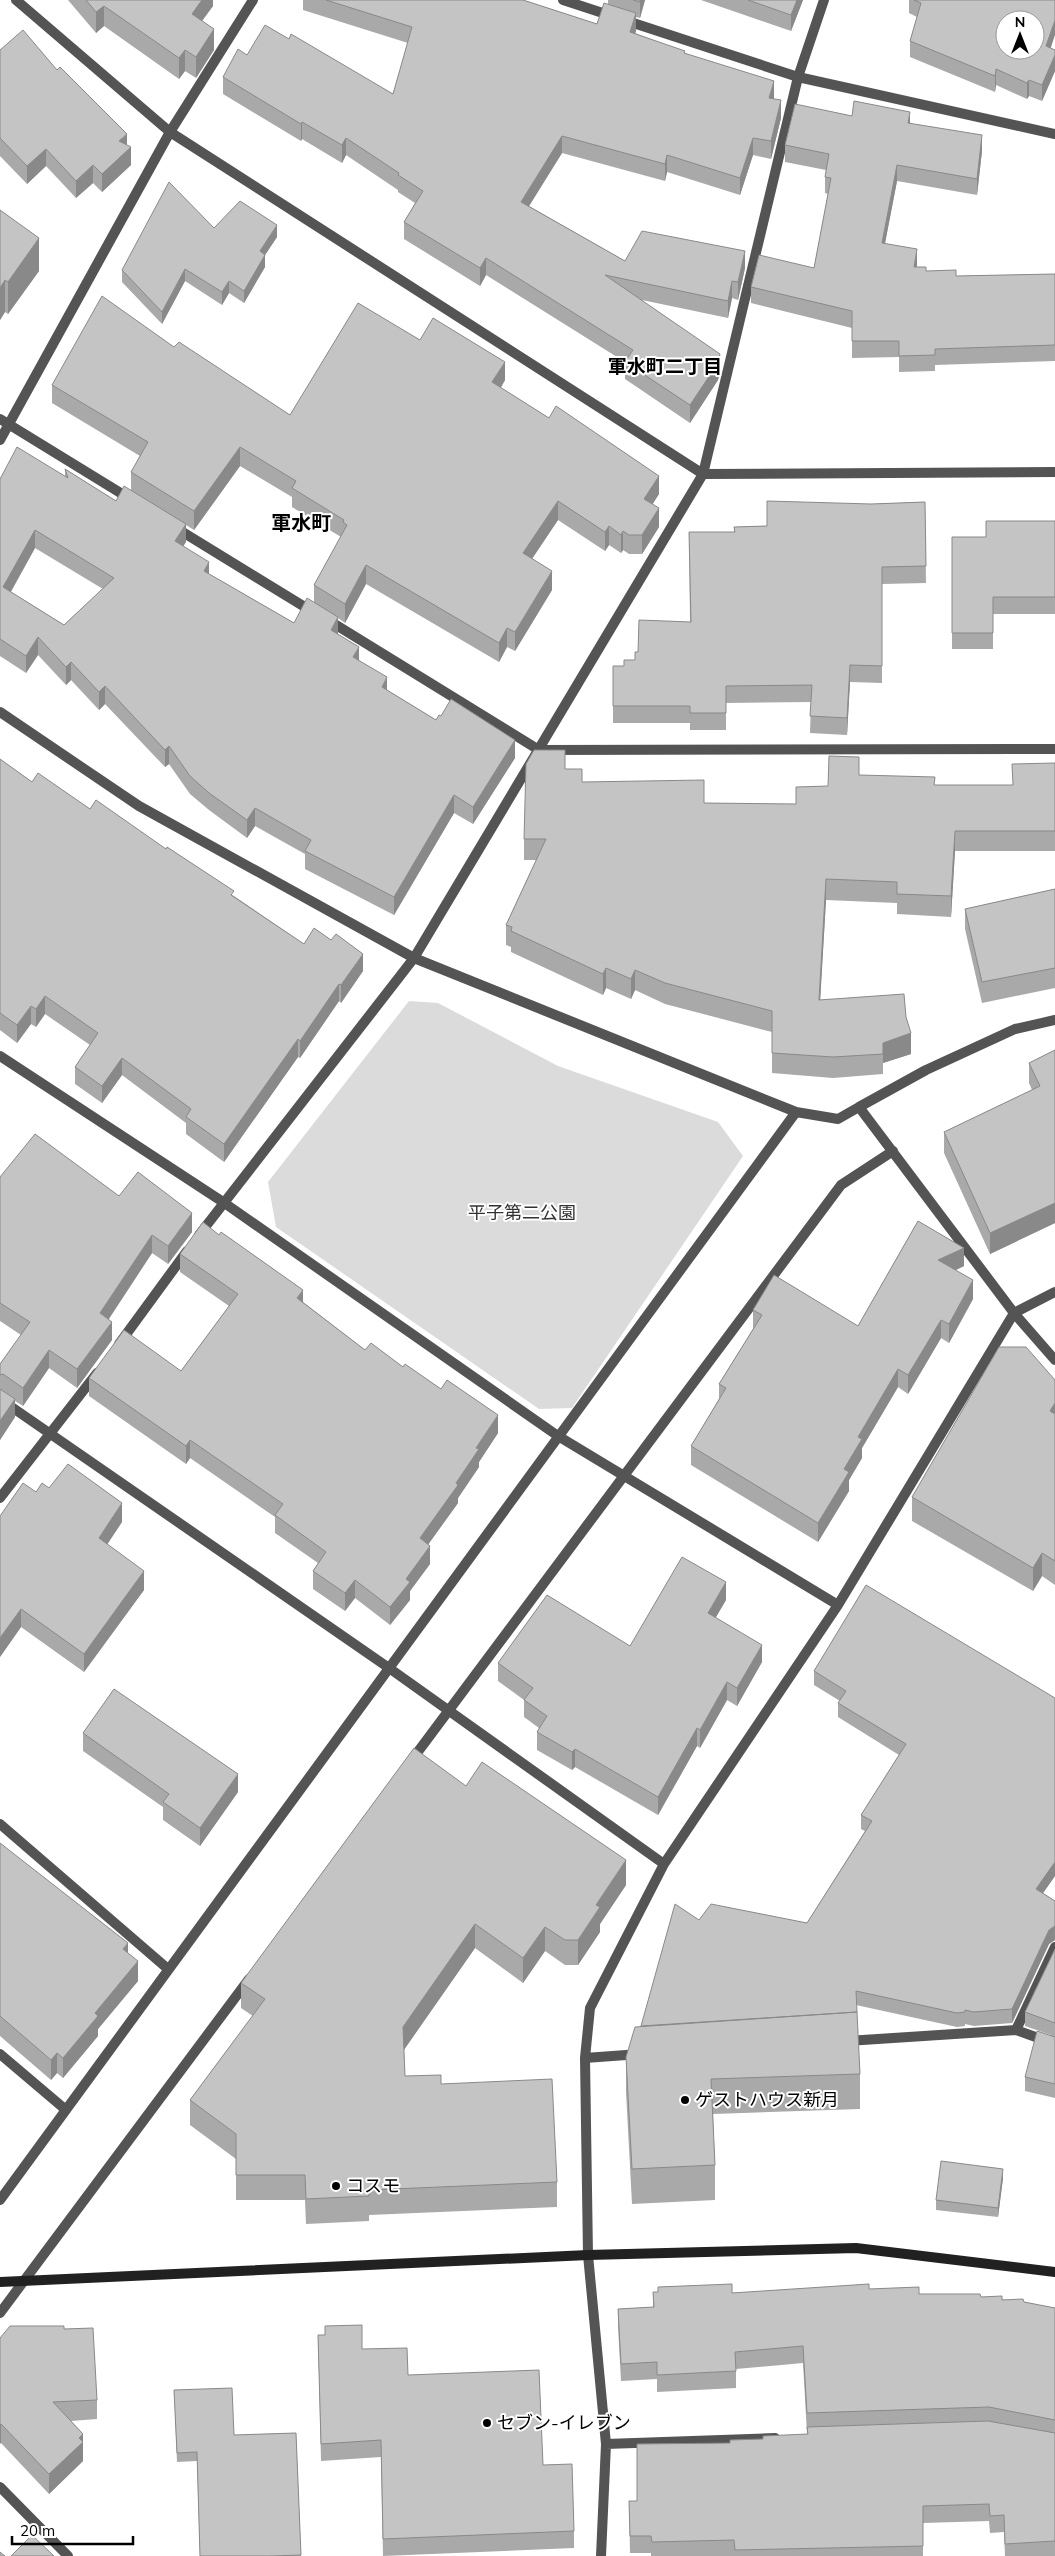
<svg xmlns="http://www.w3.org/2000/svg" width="1055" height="2556" viewBox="0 0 1055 2556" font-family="Mulish,'Noto Sans JP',sans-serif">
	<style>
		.green { fill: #dbdbdb }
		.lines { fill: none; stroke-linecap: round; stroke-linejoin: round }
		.street { stroke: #545454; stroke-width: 10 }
		.secondary { stroke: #212121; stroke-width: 10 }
		.wall { fill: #a9a9a9; fill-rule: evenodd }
		.shaded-wall { fill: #898989 }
		.building { fill: #c4c4c4; stroke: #898989; fill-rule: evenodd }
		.poi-dot { fill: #000; stroke: #fff; stroke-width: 2 }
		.labels { text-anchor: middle; stroke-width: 4; stroke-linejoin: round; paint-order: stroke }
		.park-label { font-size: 18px; fill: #323232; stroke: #fff }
		.poi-label { font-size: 18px; fill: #000; stroke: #fff; text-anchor: start }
		.neighbourhood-label { font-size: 19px; font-weight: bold; fill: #000; stroke: #fff }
		.quarter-label { font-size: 20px; font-weight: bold; fill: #000; stroke: #fff }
	</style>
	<rect width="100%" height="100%" fill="#fff"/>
	<!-- green -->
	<path class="green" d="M409,1001L438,1003L558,1066L718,1122L743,1156L572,1408L539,1409L276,1227L268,1182Z"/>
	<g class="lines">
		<!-- street -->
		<path class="street" d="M16,0L170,132L703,474L1055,472
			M563,0L798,77L1055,134
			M0,419L132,500
			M0,440L170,132L253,0
			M176,528L313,612
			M328,620L539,750L1055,749
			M0,712L139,806L414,958L796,1112L838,1119L859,1107L1014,1313L1055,1292
			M0,1056L223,1202L558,1436L838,1605
			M859,1107L926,1070L1015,1029L1055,1020
			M199,1235L414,958L703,474L798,77L824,0
			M119,1344L187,1251
			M0,1399L389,1668L664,1864
			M0,1498L97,1373
			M411,1761L841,1185L893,1151
			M0,1824L168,1969
			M1016,2030L1055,2044
			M847,2041L1016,2030L1055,1947
			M0,2054L66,2110
			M585,2058L590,2008L664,1864L838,1605L1014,1313L1055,1360
			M0,2200L796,1112
			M0,2313L249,1979
			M606,2444L775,2438
			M0,2487L68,2556
			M601,2556L606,2444L588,2255L585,2058L640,2054"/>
		<!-- secondary -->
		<path class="secondary" d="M0,2282L588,2255L856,2248L1055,2272"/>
	</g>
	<!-- wall -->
	<path class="wall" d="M68,0H213V6L201,21L214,50L196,78L185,71L179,79L104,26L96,33Z
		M303,0H523L597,24L608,4V0H645L640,18L636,17V31L635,33L685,53L774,99L781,118L771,159L753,155L740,195L667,172L665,181L562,153L529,206L625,261L745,268L738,300L732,298L728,318L642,300L720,371L718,380L690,423L625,379V362L486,275L480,286L404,239V222L415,203L398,192V190L346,155L342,163L302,139L301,141L223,94V77L247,55L289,39L393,94L408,43L303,10Z
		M701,0H803L791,31Z
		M909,0H1055L1051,48L1055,50V71L1042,101L1029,96L1027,99L996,85L995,92L910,57V41L917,17L909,13Z
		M0,50L57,70L127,145L131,165L102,192L93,183L76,198L46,166L27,184L0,156Z
		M852,116L910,123L982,151L977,195L897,181L885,243L917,265V267L926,271L956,276L1055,274V361L935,365V371L899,372V357L852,358V328L751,303V287L814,268L828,194L825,193V177L826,170L785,162V145Z
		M0,210L39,271L8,314L5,312L0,320Z
		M214,228L277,237L265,255V267L244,303L229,293L222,305L185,281L162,324L122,282V270Z
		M420,340L505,380L501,388L659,494L652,504L659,527L642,554H629L623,550L621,553L609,545L605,551L558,520L532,559L552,590L515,651L507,647L499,662L366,584L345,623L338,618V634L359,660L387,690L436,720L515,758L473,824L454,813L394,915L305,869V854L255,826L247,838L209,810L190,794L169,764L165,767L105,704L99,710L71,680L66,685L38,655L26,673L0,656V479L65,476V469L116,501L131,490V472L140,456L52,403V385L174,347L290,415ZM240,466L292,497V507L341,537L314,585V602L294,623L209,574L183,546L186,542V525L194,530ZM35,548L103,589L64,625L11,592Z
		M925,502L926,583L882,584V683L850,682L847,735L810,733L811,702L726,703V730H690V723H613V666H624L635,660L638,652L690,622L689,532H734V527L767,526L871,504Z
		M1055,521V614H993V649H952V537H986Z
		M0,759L32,782L90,809L234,896L304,944L363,971L341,1003L339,1001L300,1058L298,1057L224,1162L186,1134V1123L122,1075L102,1103L75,1084V1067L90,1045L45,1014L36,1027L31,1024L17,1043L0,1030Z
		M1055,763V851H955L951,917L897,914V903L826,900L820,1000L906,1017L911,1054L883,1063V1074L833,1078L772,1073V1032L665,1004L635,990L631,999L606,988L603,995L511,952V947L506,945V925L536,860H524V839L565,769L582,782L704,803L796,804L828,786L859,775L935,785H1012Z
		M1055,889V988L982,1003L965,929V909Z
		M1055,1050V1223L990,1254L944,1153V1132L1032,1090L1029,1083V1063Z
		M0,1177L119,1196L192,1232L168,1264L152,1253L109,1319L112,1340L77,1388L49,1368L23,1406L15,1401V1417L0,1440V1364L21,1335L0,1321Z
		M918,1221L964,1266L955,1270L973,1299L949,1343L941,1338L908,1394L898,1387L862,1448V1458L849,1480V1491L818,1542L691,1465V1446L719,1399V1384L753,1329V1310L858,1326Z
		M180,1254L303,1302L365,1350L403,1367L498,1433L479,1462V1467L458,1498V1503L428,1544L430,1564L410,1591V1600L390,1625L355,1598L345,1611L313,1589V1571L318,1563L275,1533V1517L190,1458L186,1464L89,1396V1378L181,1371L229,1306L180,1272Z
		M1055,1380V1585L1042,1576L1033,1591L912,1521V1497Z
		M49,1488L122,1522L107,1544L144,1590L84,1672L21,1627L0,1657L36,1492Z
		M726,1600L715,1618L762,1662L737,1706L727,1700L700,1748L697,1746L658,1815L575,1767L572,1770L537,1750V1732L539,1728L524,1717V1700L498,1681V1663L630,1646Z
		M814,1671L1055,1698V1876L1043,1893L1055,1901V1940L1049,1944L1012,2023L974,2026L965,2024V2026L957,2027L856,2005L860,2074V2109L713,2114L715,2165V2200L632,2204L626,2092V2057L641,2026L699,1920L807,1923L865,1831L861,1829V1815L899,1755L838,1717V1703L840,1701L814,1685Z
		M83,1733L238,1792L200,1846L163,1820V1807L83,1751Z
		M466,1786L626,1885L600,1924V1932L578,1965H565L545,1951L523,1983L475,1948L404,2050L405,2076L441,2084L557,2182V2207L369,2215V2221L306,2224L305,2200H236V2159L190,2125V2100L253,2016L241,2008V1983Z
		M0,1843L128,1953L138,1981L98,2029V2036L63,2078L57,2073L51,2080L0,2036Z
		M1055,1949V2098L1025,2091V2077L1051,2035L1025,2026V2012Z
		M1003,2178L998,2217L936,2210V2200Z
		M658,2287L732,2293L869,2289L919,2294L981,2297L1024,2302L1055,2308V2556H1005L1004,2532L990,2533L989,2521L923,2523V2556H651V2553H630L629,2501H637L730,2443L807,2434L803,2363L736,2369V2388L657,2392V2379L621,2381L618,2326V2309L653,2307V2292H658Z
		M64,2329L97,2400V2419L71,2421L83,2434V2461L49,2494L1,2443L0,2338Z
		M318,2335L362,2349L408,2375L543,2465L574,2531V2548L383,2556L381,2457L321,2461Z
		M174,2390L234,2435L296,2433L301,2556H200L197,2461L177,2462Z"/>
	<!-- shaded-wall -->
	<path class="shaded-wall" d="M202,0H213V6L192,35V14Z
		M640,0H645L640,18Z
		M797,0H803L791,31V15Z
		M104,6V26L96,33V12Z
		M636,13V31L630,49V32Z
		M1055,20V35L1046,62V46Z
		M214,29V50L196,78V57Z
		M185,50V71L179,79V58Z
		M1055,55V71L1042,101V85Z
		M996,69V85L995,92V76Z
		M1029,80V96L1027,99V83Z
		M774,81V99L769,98Z
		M781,100V118L771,159V141Z
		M910,112V128L908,123Z
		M302,122V139L301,141V124Z
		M127,134V151L131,147V165L102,192V174L119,141Z
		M982,135V151L977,195V179Z
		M562,136V153L521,219V202Z
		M346,138V155L342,163V145Z
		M753,138V155L740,195V178Z
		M46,149V166L27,184V166Z
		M667,155V172L665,181V164Z
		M93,165V183L76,198V181Z
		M897,165V181L882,259V243Z
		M277,225V237L265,255V267L244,303V291L260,251Z
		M39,238V271L8,314V282Z
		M917,249V265L914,283V267Z
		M745,251V268L738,300V282Z
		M486,258V275L480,286V268Z
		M185,269V281L162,324V312Z
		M5,280V312L0,320V288Z
		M229,281V293L222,305V292Z
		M732,281V298L728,318V301Z
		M720,354V371L718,380L690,423V405Z
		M505,362V380L492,401V382Z
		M240,447V466L194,530V511Z
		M659,476V494L644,518V499Z
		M558,501V520L523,572V553Z
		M659,508V527L642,554V535Z
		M186,524V542L175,559V541Z
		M609,526V545L605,551V532Z
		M35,530V548L3,605V587Z
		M623,531V550L621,553V535Z
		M209,562V580L204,571Z
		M366,565V584L345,623V604Z
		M552,571V590L515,651V632Z
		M338,617V635L331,630Z
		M507,628V647L499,662V643Z
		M38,637V655L26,673V656Z
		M359,647V665L353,657Z
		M71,662V680L66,685V667Z
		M850,665V682L847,735V718Z
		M387,677V695L382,687Z
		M105,686V704L99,710V692Z
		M515,740V758L473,824V807Z
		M169,746V764L165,767V750Z
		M454,795V813L394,915V897Z
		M255,808V826L247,838V820Z
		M955,831V851L951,917V896Z
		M826,879V900L819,1021V1000Z
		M363,954V971L341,1003V985Z
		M606,968V988L603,995V974Z
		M635,970V990L631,999V979Z
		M339,984V1001L300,1058V1041Z
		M45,996V1014L36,1027V1009Z
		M31,1006V1024L17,1043V1025Z
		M911,1033V1054L883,1063V1043Z
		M298,1039V1057L224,1162V1144Z
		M122,1058V1075L102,1103V1086Z
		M1055,1203V1223L990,1254V1233Z
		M192,1213V1232L168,1264V1246Z
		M152,1235V1253L100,1332V1313Z
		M964,1248V1266L938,1279V1260Z
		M973,1280V1299L949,1343V1324Z
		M303,1290V1308L297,1298Z
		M941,1320V1338L908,1394V1375Z
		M112,1322V1340L77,1388V1369Z
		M49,1350V1368L23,1406V1388Z
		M898,1369V1387L862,1448V1458L849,1480V1491L818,1542V1523L844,1469L858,1437Z
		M15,1399V1417L0,1440V1421Z
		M1055,1403V1427L1050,1411Z
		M498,1415V1433L479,1462V1467L458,1498V1503L420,1556V1538L456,1483L476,1448Z
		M190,1440V1458L186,1464V1446Z
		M122,1503V1522L99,1557V1538Z
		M430,1546V1564L410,1591V1600L390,1625V1607L406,1579Z
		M1042,1553V1576L1033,1591V1568Z
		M144,1571V1590L84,1672V1654Z
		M355,1580V1598L345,1611V1593Z
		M726,1582V1600L708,1631V1613Z
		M21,1609V1627L0,1657V1638Z
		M762,1645V1662L737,1706V1688Z
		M727,1682V1700L700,1748V1730Z
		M697,1728V1746L658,1815V1797Z
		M575,1749V1767L572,1770V1752Z
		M238,1774V1792L200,1846V1828Z
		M626,1860V1885L600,1924V1932L578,1965V1940L596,1905Z
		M1055,1862V1876L1036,1903V1889Z
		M475,1924V1948L403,2051V2027Z
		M1055,1926V1940L1049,1944L1012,2023V2009L1049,1930Z
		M545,1927V1951L523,1983V1958Z
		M128,1943V1963L123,1949Z
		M138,1961V1981L98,2029V2036L63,2078V2058L95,2013Z
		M57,2053V2073L51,2080V2060Z
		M1003,2169V2178L998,2217V2208Z
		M1,2424V2443L0,2444V2425Z
		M83,2434V2461L49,2494V2474Z"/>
	<!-- building -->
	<path class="building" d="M86,0H202L192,14L214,29L196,57L185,50L179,58L104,6L96,12Z
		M326,0H523L597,24L604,3L636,13L630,32L685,51L684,53L774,81L769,98L781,100L771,141L753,138L740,178L667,155L665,164L562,136L521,202L625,261L642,231L745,251L738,282L732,281L728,301L605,275L720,354L718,363L690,405L625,362L633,350L486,258L480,268L404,222L423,191L398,175L399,173L346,138L342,145L302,122L301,124L223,77L238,49L247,55L265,25L289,39L291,34L393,94L412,27Z
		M633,0H640V2Z
		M748,0H797L791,15Z
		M914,0H1055V20L1046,46L1055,50V55L1042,85L1029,80L1027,83L996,69L995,76L910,41L921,3ZM1005,20H1035V50H1005Z
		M23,30L57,70L60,67L127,134L119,141L131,147L102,174L93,165L76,181L46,149L27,166L0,138V50Z
		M854,101L910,112L908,123L982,135L977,179L897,165L882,243L917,249L914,267H926V271L956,270V276L1055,274V345L935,349V355L899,356V341H852V311L751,287L759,255L814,268L831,178L825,177L829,154L785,145L795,104L852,116Z
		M169,182L214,228L240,201L277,225L260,251L265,255L244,291L229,281L222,292L185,269L162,312L122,270Z
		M0,210L39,238L8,282L5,280L0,288Z
		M102,296L174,347L179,342L290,415L358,303L420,340L433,318L505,362L492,382L549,418L556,406L659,476L644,499L659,508L642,535H629L623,531L621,535L609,526L605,532L558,501L523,553L552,571L515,632L507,628L499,643L366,565L345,604L314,585L347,525L343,522L344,520L292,488L296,481L240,447L194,511L131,472L148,442L52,385Z
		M17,447L68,478L65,469L116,501L124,486L186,524L175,541L209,562L204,571L294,623L307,598L338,617L331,630L359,647L353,657L387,677L382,687L436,720L439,715L441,716L451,699L515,740L473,807L454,795L394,897L305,851L311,840L255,808L247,820L209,793L190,776L169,746L165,750L105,686L99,692L71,662L66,667L38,637L26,656L0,639V479ZM35,530L114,578L64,625L3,587Z
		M767,501L871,504L925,502L926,566L882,567V666L850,665L847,718L810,716L812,685L726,686V713H690V706H613V666H624V660H635V652H638L639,620L691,622L689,532H735L734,527L767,526Z
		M986,521H1055V597H993V633H952V537H986Z
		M534,750H565V769H582V782L704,780V803L796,804V787L828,786L829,756L859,757V775L935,777L934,785H1013L1012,764L1055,763V831H955L951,896L897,894V882L826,879L819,1000L904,994L906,1017L911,1033L883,1043V1054L833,1057L772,1053V1011L665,983L635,970L631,979L606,968L603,974L511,931L512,927L506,925L546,839H524L526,764Z
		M0,759L32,782L38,773L90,809L96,800L166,849L167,847L234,891L231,895L304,944L314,928L331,940L336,934L363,954L341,985L339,984L300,1041L298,1039L224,1144L186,1117L191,1109L122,1058L102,1086L75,1067L98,1033L45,996L36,1009L31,1006L17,1025L0,1013Z
		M1055,889V968L982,982L965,909Z
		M1055,1050V1203L990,1233L944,1132L1040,1086L1029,1063Z
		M35,1134L119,1196L138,1172L192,1213L168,1246L152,1235L100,1313L112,1322L77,1369L49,1350L23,1388L3,1374L0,1375V1364L30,1322L0,1303V1177Z
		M918,1221L964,1248L938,1260L973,1280L949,1324L941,1320L908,1375L898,1369L858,1437L862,1439L844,1469L849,1472L818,1523L691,1446L726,1388L719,1384L762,1315L753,1310L774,1275L858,1326Z
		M203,1222L219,1235L221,1232L303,1290L297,1298L365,1350L371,1343L403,1367L405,1364L441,1389L447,1380L498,1415L476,1448L479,1449L456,1483L458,1485L420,1538L430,1546L406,1579L410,1582L390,1607L355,1580L345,1593L313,1571L326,1552L275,1515L283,1504L190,1440L186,1446L89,1378L124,1330L181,1371L238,1294L180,1254Z
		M999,1347H1026L1055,1380V1403L1050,1411L1055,1414V1561L1042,1553L1033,1568L912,1497Z
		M0,1389L15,1399L0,1421Z
		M68,1464L122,1503L99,1538L144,1571L84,1654L21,1609L0,1638V1516L23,1483L36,1492L42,1483L49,1488Z
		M682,1557L726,1582L708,1613L762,1645L737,1688L727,1682L700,1730L697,1728L658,1797L575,1749L572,1752L537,1732L547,1716L524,1700L533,1688L498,1663L547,1595L630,1646Z
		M866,1585L1055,1698V1862L1036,1889L1055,1901V1926L1049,1930L1012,2009L974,2012L965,2010V2012L957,2013L856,1991L857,2012L641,2026L675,1904L699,1920L711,1904L807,1923L872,1821L861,1815L906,1744L838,1703L846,1691L814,1671Z
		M114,1689L238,1774L200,1828L163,1802L169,1794L83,1733Z
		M414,1748L466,1786L482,1762L626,1860L596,1905L600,1907L578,1940H565L545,1927L523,1958L475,1924L403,2027L405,2076L441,2075V2084L552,2079L557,2182L369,2190V2196L306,2199L305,2175H236V2134L190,2100L265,1999L241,1983Z
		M0,1843L128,1943L123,1949L138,1961L95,2013L98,2016L63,2058L57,2053L51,2060L0,2016Z
		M1055,1949V2023L1025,2012Z
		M857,2012L860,2074L711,2079L715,2165L632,2169L626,2057L635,2027Z
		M1037,2031L1055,2037V2084L1025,2077Z
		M941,2161L1003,2169L998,2208L936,2200Z
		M732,2284V2293L869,2284V2289L919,2287V2294H980L981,2297L1002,2296V2300L1023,2299L1024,2302L1055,2308V2420L989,2407L807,2413L803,2346L735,2352L736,2371L657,2375V2362L621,2364L618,2309L654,2307L653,2292H658V2287Z
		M362,2325V2349L407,2348L408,2375L539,2370L543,2465L572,2464L574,2531L383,2539L381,2440L321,2444L318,2335H325V2326Z
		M10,2326H64V2329L93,2328L97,2400L53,2402L83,2434L79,2438L83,2442L49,2474L1,2424L0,2425V2338Z
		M232,2388L234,2435L296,2433L301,2555L270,2556H200L197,2452L177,2453L174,2390Z
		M988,2421L1055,2433V2541L1005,2544L1004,2515L990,2516L989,2504L923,2506V2546L735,2550L734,2540L652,2542L651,2536H630L629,2501H637V2444L730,2443V2440L763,2439V2436L808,2434L807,2427Z
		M32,2535L54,2556H11Z
		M0,2552L5,2556H0Z"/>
	<!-- markers -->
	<g class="poi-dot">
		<circle cx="685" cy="2100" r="5"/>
		<circle cx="336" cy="2186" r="5"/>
		<circle cx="487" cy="2423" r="5"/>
	</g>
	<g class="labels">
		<!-- park labels -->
		<g class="park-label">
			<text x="522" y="1219">平子第二公園</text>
		</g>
		<!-- poi labels -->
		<g class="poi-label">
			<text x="695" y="2106">ゲストハウス新月</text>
			<text x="346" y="2192">コスモ</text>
			<text x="497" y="2429">セブン-イレブン</text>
		</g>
		<!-- neighbourhood labels -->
		<g class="neighbourhood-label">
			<text x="665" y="373">軍水町二丁目</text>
		</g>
		<!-- quarter labels -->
		<g class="quarter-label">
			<text x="301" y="530">軍水町</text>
		</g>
	</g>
	<!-- north arrow -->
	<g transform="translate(1020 35)"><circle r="24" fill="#ffffff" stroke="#999999"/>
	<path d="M0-4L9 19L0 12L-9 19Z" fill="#000000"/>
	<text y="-8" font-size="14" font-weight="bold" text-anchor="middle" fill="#000000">N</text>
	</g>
	<!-- scale -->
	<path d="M12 2536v8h121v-8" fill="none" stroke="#000000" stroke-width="2.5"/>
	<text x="20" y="2536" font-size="15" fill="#000000" stroke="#ffffff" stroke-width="4" paint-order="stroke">20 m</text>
</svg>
